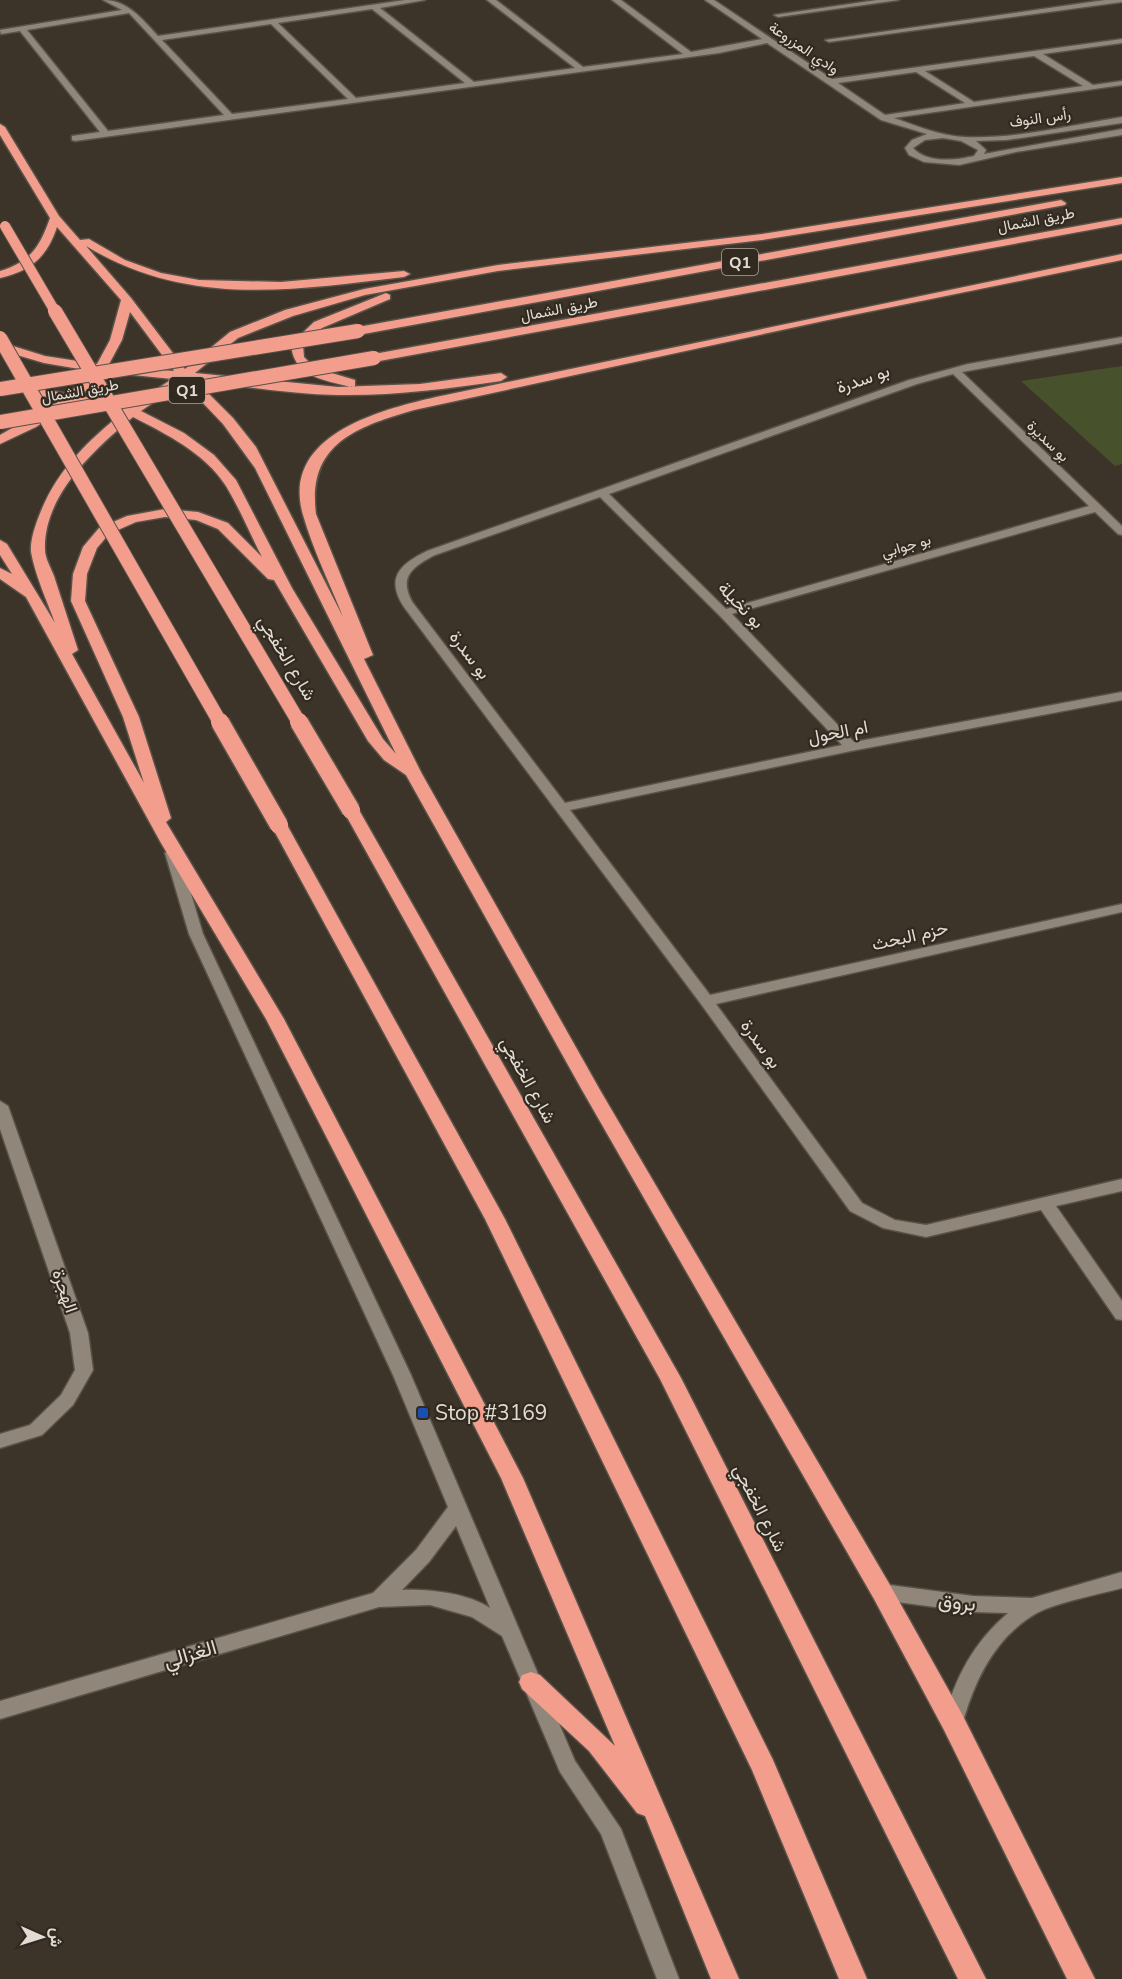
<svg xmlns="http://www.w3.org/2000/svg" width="1122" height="1979" viewBox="0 0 1122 1979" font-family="'Nunito Sans',Vazirmatn,sans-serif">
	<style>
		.green { fill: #47512c }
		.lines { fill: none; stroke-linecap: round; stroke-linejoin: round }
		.minor-casing { stroke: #585248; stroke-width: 3 }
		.highway-casing { stroke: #585248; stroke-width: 3 }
		.minor { fill: #90877a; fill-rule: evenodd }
		.highway { fill: #f39d8d; fill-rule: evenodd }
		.highway-bridge-far2-casing { stroke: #585248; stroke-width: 12; stroke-linecap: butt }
		.highway-bridge-far1-casing { stroke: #585248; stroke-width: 16; stroke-linecap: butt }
		.highway-bridge-casing { stroke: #585248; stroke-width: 21; stroke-linecap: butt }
		.highway-bridge-far2 { stroke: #f39d8d; stroke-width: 10 }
		.highway-bridge-far1 { stroke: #f39d8d; stroke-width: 14 }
		.highway-bridge { stroke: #f39d8d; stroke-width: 18 }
		.transit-dot { fill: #1a4fb4; stroke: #322a1f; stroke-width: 2 }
		.labels { text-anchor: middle; stroke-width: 4.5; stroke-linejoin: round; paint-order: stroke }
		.far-street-label { font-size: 15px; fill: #e1dcd5; stroke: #322a1f }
		.shield { fill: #322a1f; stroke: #aca79e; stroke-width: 1.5 }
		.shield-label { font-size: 16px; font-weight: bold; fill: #e1dcd5 }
		.street-label { font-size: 18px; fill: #e1dcd5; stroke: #322a1f }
		.near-poi-label { font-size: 21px; fill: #e1dcd5; stroke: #322a1f; text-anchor: start }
		.near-street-label { font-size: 21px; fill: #e1dcd5; stroke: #322a1f }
	</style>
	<rect width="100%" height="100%" fill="#3c3429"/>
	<!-- green -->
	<path class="green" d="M1122,366V464L1115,466L1021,381Z"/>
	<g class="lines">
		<!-- minor casing -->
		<g class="minor-casing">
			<path id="minor" d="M103,0C128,0 142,19 158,36L405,0H425L380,8L474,82L575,68L487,0H496L583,67L683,54L612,0H621L691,52L762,39L705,0H714L832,79L1122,39V43L1043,54L1093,85L1122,81V85L894,118C917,126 941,136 965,137C1017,139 1071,125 1122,117V123L1007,140L976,141L986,150L984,154L1122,129V135L1016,152L959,165L924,162L909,155L905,148L912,140L927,134L881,120L767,43L719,53L75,141L72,140V136L100,132L20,31L1,34L0,30L122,10ZM372,9L465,83L356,98L278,23ZM129,13L224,115L108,131L27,30ZM271,24L348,99L232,114L162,40ZM1034,56L1083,86L974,102L925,71ZM916,72L965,103L885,115L838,83ZM943,138L961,141L978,150L974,156C957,160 927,164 913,148L925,140Z
				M877,0H899L778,17L774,15Z
				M1105,0H1122V2L829,42L825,40Z
				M1122,337V343L962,372L1122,526V535L1118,534L1095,512L732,614L854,742L1122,692V700L851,751L570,810L710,995L1122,904V912L716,1004L862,1203L895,1220L926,1225L1122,1179V1191L1056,1206L1122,1301V1320L1116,1319L1041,1210L926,1237L883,1228L850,1211L701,1004L404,607C385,578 400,564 427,551L909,380L968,364ZM953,374L1089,506L726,609L609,494L917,384ZM600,497L720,616L842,745L565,803L413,603C398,577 412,567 435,555Z
				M172,849L179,853L203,934L411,1375L575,1761L621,1829L679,1979H657L601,1834L560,1772L502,1636L472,1617L430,1605L379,1607L0,1719V1701L373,1593L416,1550L448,1507L393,1375L189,934L165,853ZM456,1526L490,1608C467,1593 429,1589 402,1590L429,1562Z
				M0,1101L8,1106L88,1333L93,1370L73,1405L42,1435L0,1448V1434L30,1425L61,1395L75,1370L70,1333L0,1129Z
				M1122,1572V1588C1100,1594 1055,1603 1037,1613C996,1636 975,1679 963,1722L960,1728L953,1731L946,1728L943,1722C955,1678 973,1643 1008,1613L973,1612L882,1600L875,1598L872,1592L875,1586L882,1584L973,1596L1032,1598Z"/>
		</g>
		<!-- highway casing -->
		<g class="highway-casing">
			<path id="highway" d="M0,124L5,127L59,216L80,240L89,239L125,260L161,273L199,280L281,282L404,271L410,274L404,277C291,290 189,308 86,246L131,298L185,369L230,332L285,310L364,289L498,265L762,234L1122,177V183L762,240L498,271L365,295L293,316L238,338L195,373L338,387L420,384L501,373L507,377L501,381C447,389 392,396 337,395C290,394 243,386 196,381L233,418L256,447L343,617C330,584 313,550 303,515C280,435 380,410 436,397L1122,254V260L828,320L414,410C356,427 307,444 316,514L373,655L364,659L422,774L600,1090L890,1585L962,1714L1095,1979H1067L944,1730L874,1599L582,1090L406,775L384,760L368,741L274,580L268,579L218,529L196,520L165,517L136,522L109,534L97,548L87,574L85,601L139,717L171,818L166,822L284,1019L523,1478L739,1979H711L645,1816L637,1813L589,1751L522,1689L519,1682L522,1675L531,1672L540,1675L615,1746L501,1478L266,1019L161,843L26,597L0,579V568L12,574L0,555V540L7,544L55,623C47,601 35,575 31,552C30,541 35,526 39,516C56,471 86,443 122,413L73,402L36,427L0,444V435L61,400L10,389V383L69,394L91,371L44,363L0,350V342L45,356L97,364L110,340L121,300L57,227C47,257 31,271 0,278V271C30,262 40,247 50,218L0,135ZM130,312L174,371L108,366L122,340ZM103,372L172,379L130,407L81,396ZM183,382L223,424L255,468L396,754L383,739L292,588L236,480L214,455L184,433L141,411ZM133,417C166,434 205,453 226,486C240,509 250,534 262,557L228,523L198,512L165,509L127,516L99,528L83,547L73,574L71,601L123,717L144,783L72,654L78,650C70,625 62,601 54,576C51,568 45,558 45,550C43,495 95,449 133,417Z
				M1061,200L1066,203L1065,205L358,335L352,331L358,327Z
				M1122,218V224L374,362L368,358L374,354Z
				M386,293L390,295V299L322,328L303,345L304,357L315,368L355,380V386L351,387C324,380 293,377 291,344L314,322Z
				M351,805L359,810L681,1378L986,1979H958L660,1379L343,810Z
				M279,820L287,825L505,1219L773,1760L867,1979H839L752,1770L485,1219L271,825Z"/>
		</g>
		<!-- minor -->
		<use href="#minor" class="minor"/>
		<!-- highway -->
		<use href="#highway" class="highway"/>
		<!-- highway-bridge-far2 casing -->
		<g class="highway-bridge-far2-casing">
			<path id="highway-bridge-far2" d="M5,226L56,313"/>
		</g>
		<!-- highway-bridge-far1 casing -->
		<g class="highway-bridge-far1-casing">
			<path id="highway-bridge-far1" d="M55,311L300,724
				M0,338L221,724
				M0,389L358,331
				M0,422L374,358"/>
		</g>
		<!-- highway-bridge casing -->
		<g class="highway-bridge-casing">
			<path id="highway-bridge" d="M220,722L279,825
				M299,722L351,810"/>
		</g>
		<!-- highway-bridge-far2 -->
		<use href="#highway-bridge-far2" class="highway-bridge-far2"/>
		<!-- highway-bridge-far1 -->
		<use href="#highway-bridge-far1" class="highway-bridge-far1"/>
		<!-- highway-bridge -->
		<use href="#highway-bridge" class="highway-bridge"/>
	</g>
	<!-- markers -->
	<rect class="transit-dot" x="417" y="1407" width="12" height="12" rx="3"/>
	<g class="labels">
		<!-- far-street labels -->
		<g class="far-street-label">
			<text transform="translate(804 48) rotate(34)" y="5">وادي المزروعة</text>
			<text transform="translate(1040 118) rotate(-8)" y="5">رأس النوف</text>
			<text transform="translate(1036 220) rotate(-11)" y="5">طريق الشمال</text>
			<text transform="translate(559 309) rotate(-11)" y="5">طريق الشمال</text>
			<text transform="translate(80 391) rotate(-10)" y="5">طريق الشمال</text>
			<text transform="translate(1048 441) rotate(44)" y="5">بو سديرة</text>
			<text transform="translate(906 546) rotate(-16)" y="5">بو جوابي</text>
		</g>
		<!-- shield labels -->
		<g class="shield">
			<rect x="722" y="249" width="36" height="26" rx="4.5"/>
			<rect x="169" y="377" width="36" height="26" rx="4.5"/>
		</g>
		<g class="shield-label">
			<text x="740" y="268">Q1</text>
			<text x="187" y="396">Q1</text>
		</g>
		<!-- street labels -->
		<g class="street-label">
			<text transform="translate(863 379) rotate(-19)" y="6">بو سدرة</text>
			<text transform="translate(741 605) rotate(46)" y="6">بو نخيلة</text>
			<text transform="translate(470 655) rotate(53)" y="6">بو سدرة</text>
			<text transform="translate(287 658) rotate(59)" y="6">شارع الخفجي</text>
			<text transform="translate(838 732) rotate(-11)" y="6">ام الحول</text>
			<text transform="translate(910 936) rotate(-13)" y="6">حزم البحث</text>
			<text transform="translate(761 1044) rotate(54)" y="6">بو سدرة</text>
			<text transform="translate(528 1080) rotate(61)" y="6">شارع الخفجي</text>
			<text transform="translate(65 1291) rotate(71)" y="6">الهجرة</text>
			<text transform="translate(760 1508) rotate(63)" y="6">شارع الخفجي</text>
		</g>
		<!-- near-poi labels -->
		<g class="near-poi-label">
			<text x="435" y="1420">Stop #3169</text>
		</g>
		<!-- near-street labels -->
		<g class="near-street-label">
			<text transform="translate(957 1602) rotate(6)" y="7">بروق</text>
			<text transform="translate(190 1654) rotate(-16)" y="7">الغزالي</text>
		</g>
	</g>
	<!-- north arrow -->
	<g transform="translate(42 1937) rotate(93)" stroke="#322a1f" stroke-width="4.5" paint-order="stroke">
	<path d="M0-4.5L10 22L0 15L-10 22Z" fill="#e1dcd5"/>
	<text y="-9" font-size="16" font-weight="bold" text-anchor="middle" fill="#e1dcd5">ش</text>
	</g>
</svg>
